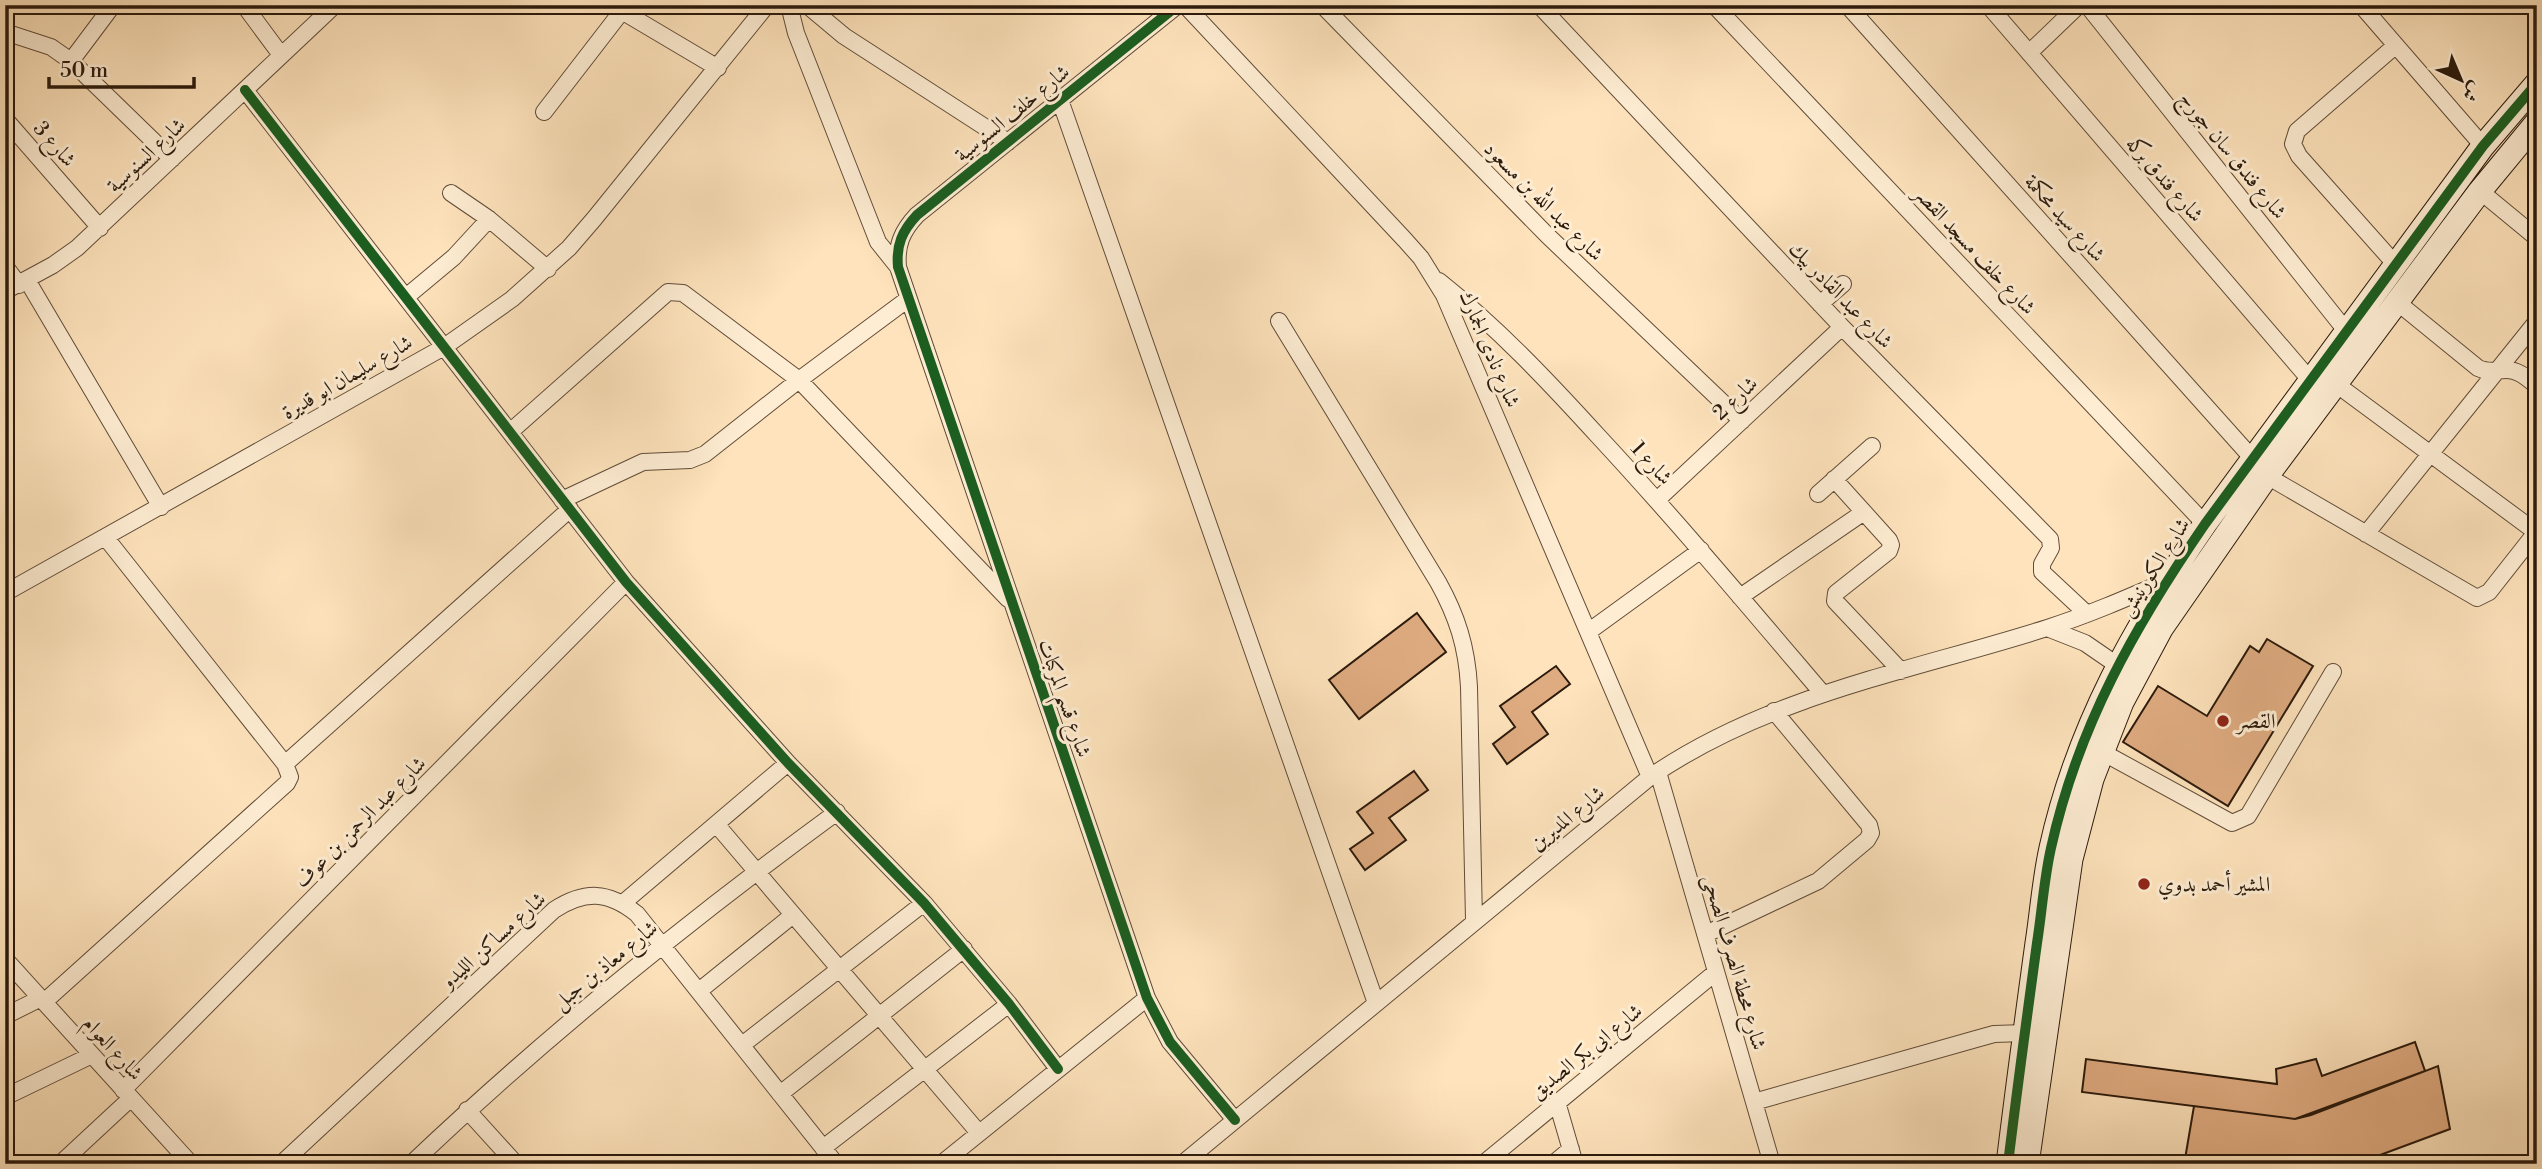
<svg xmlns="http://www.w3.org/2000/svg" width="2542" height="1169" viewBox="0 0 2542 1169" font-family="'Libre Bodoni',Amiri,serif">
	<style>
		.building { fill: #dfab81; stroke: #2b1a0c; stroke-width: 2 }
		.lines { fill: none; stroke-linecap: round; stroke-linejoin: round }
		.street-casing { stroke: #604c38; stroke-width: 18 }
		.secondary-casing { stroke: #2b1a0c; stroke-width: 25 }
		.street { stroke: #feedd3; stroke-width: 16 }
		.secondary { stroke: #feedd3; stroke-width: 23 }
		.cycleway-casing { stroke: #feedd3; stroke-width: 15 }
		.cycleway { stroke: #1b5e20; stroke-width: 10 }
		.poi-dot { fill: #8f2418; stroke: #feedd3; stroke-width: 2.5 }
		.labels { text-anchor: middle; stroke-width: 6; stroke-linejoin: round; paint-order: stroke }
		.street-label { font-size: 21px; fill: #2b1a0c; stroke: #feedd3 }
		.poi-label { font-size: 21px; fill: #2b1a0c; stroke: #feedd3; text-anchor: start }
	</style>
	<rect width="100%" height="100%" fill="#fee3bc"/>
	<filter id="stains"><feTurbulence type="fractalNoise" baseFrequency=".00286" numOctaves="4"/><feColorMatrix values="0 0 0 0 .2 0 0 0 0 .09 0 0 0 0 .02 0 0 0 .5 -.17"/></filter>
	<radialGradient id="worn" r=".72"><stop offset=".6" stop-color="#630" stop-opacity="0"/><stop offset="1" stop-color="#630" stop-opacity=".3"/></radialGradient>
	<!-- building -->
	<path class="building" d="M1417,613L1446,652L1359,719L1329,680Z
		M2267,639L2313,666L2228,806L2123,742L2158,686L2207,716L2250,646L2259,652Z
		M1556,666L1570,684L1532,712L1548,734L1507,764L1493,744L1515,727L1500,706Z
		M1414,771L1428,790L1389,818L1406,840L1365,870L1350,849L1373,833L1357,812Z
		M2415,1042L2425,1071L2295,1119L2082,1092L2086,1059L2277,1084L2276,1069L2316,1059L2322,1076Z
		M2438,1066L2450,1129L2356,1164H2222L2185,1159L2194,1106L2295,1119L2311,1115Z"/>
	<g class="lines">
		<!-- street casing -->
		<g class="street-casing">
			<path id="street" d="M244,5L281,55
				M789,5L796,33L878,242L898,267
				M807,5L844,36L1008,142
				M1178,5L917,215C902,231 896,245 898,267L1147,998L1170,1042L1235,1120
				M1185,5L1405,240L1421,258L1444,295L1650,777
				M1322,5L1547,235L1742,421
				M1539,5L1842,327L2050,539L2051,548L2042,564V572L2087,614
				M1714,5L2205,524
				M1847,5L2253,459
				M1988,5L2311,381
				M2087,5L2347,332
				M2361,5L2483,146
				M615,7L718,68
				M5,32L51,47L71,61L172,159
				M2395,46L2297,131L2293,144L2299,156L2396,265
				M2029,53L2079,5
				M71,61L113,5
				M245,90L626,582L788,763L924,903L1009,1004L1058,1069
				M1060,100L1376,1003
				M544,112L622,11
				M5,119L100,228
				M2480,191L2537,238
				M451,193L489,219L548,269
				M5,266L19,285
				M27,280L161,507
				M1439,281C1498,328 1548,381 1599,437C1676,520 1749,607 1823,694
				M5,291L53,265L77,248L335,5
				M406,297L454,257L489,219
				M2397,302L2478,368C2488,373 2496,370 2507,370C2519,370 2528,379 2537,386
				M1820,304L1843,284
				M1279,321L1438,582C1457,616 1467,647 1469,687L1474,920
				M2336,384L2536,532
				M510,432L668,292L683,293L799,380L1008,599
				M2267,476L2477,598L2489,592L2537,531
				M1834,479L1889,540L1891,545L1889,551L1836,593L1835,601L1901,671
				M1818,494L1872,446
				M562,500L643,462L690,460L705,454L799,380L908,299
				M1657,500L1842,327
				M2366,534L2537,321
				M5,593L444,347L512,299L569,248L594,219L767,5
				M1740,597L1864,512
				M2047,628L2085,643L2117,665
				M1588,632L1701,550
				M2102,752L2232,823L2248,816L2333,672
				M285,764L570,509
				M1658,772L1772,1164
				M716,824L979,1133
				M623,903L788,763
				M1706,934L1818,881L1867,840L1871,833L1869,825L1774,711
				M5,959L191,1164
				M699,991L793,915
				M44,1002L287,783L290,777L285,764L106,538
				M5,1016L41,998
				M742,1045L924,903
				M123,1090L626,582
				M780,1094L964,949
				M5,1097L92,1055
				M1557,1102L1575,1164
				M1754,1102L1976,1039L1994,1034L2025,1033
				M467,1110L516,1164
				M823,1148L1009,1004
				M60,1164L130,1099
				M281,1164L554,910C585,890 608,891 637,914L836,1164
				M411,1164C545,1037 688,921 837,812
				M941,1164L1147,998
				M1182,1164L1650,777C1769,695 1912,671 2047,628C2088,615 2127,598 2166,581
				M1483,1164L1716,972
				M1553,1164L1571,1149"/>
		</g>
		<!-- secondary casing -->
		<g class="secondary-casing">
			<path id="secondary" d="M2008,1164C2017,1090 2027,1016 2037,943C2042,911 2044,879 2051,848C2078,726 2135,626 2205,524L2483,146L2537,83
				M2027,1164L2071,859L2092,779L2122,702L2161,629L2267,476L2480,191L2537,122"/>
		</g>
		<!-- street -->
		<use href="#street" class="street"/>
		<!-- secondary -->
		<use href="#secondary" class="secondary"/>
		<!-- cycleway casing -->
		<g class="cycleway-casing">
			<path id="cycleway" d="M1178,5L917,215C902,231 896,245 898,267L1147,998L1170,1042L1235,1120
				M245,90L626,582L788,763L924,903L1009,1004L1058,1069
				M2008,1164C2017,1090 2027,1016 2037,943C2042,911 2044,879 2051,848C2078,726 2135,626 2205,524L2483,146L2537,83"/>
		</g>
		<!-- cycleway -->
		<use href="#cycleway" class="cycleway"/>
	</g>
	<!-- markers -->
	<g class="poi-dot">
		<circle cx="2223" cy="721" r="7"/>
		<circle cx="2144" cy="884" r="7"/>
	</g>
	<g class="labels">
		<!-- street labels -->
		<g class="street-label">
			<text transform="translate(1012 113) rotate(-39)" y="7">شارع خلف السنوسية</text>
			<text transform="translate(55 144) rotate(49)" y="7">شارع 3</text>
			<text transform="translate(146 155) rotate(-43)" y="7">شارع السنوسية</text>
			<text transform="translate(2233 155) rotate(51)" y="7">شارع فندق سان جورج</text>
			<text transform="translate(2165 179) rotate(49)" y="7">شارع فندق بركه</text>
			<text transform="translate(1544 201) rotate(45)" y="7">شارع عبد الله بن مسعود</text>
			<text transform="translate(2065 218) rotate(48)" y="7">شارع سيد محكمة</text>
			<text transform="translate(1975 250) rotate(47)" y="7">شارع خلف مسجد القصر</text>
			<text transform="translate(1841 295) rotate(46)" y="7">شارع عبد القادر بيك</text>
			<text transform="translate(1490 349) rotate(67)" y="7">شارع نادى الجمارك</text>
			<text transform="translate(347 377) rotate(-30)" y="7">شارع سليمان ابو قديرة</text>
			<text transform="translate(1735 398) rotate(-43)" y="7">شارع 2</text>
			<text transform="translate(1652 463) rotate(48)" y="7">شارع 1</text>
			<text transform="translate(2154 567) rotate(-57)" y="7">شارع الكورنيش</text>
			<text transform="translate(1065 698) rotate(71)" y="7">شارع قسم المركبات</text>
			<text transform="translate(1567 818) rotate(-39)" y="7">شارع المديرين</text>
			<text transform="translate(360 822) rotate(-45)" y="7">شارع عبد الرحمن بن عوف</text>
			<text transform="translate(493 940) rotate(-42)" y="7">شارع مساكن الليدو</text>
			<text transform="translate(1735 962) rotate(74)" y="7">شارع محطة الصرف الصحى</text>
			<text transform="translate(605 965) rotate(-39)" y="7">شارع معاذ بن جبل</text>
			<text transform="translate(113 1048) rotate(48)" y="7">شارع العوام</text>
			<text transform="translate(1586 1051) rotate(-39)" y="7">شارع ابى بكر الصديق</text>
		</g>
		<!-- poi labels -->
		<g class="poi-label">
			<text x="2237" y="728">القصر</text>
			<text x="2158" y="891">المشير أحمد بدوي</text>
		</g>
	</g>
	<!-- margin -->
	<rect width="2542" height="1169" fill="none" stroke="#fee3bc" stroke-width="28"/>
	<rect x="7" y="7" width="2528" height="1155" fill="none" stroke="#2b1a0c" stroke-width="3.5"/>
	<rect x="14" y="14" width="2514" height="1141" fill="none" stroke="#2b1a0c" stroke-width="2"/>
	<!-- north arrow -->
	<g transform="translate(2461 80) rotate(136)" stroke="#feedd3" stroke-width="5" paint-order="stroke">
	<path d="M0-5L12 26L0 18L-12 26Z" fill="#2b1a0c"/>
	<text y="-10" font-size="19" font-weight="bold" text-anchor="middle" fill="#2b1a0c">ش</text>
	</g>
	<!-- scale -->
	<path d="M49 77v10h145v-10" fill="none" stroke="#2b1a0c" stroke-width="3.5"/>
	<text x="60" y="77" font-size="21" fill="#2b1a0c" stroke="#feedd3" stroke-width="5" paint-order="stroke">50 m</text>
	<rect width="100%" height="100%" filter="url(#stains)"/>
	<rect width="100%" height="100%" fill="url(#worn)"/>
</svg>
